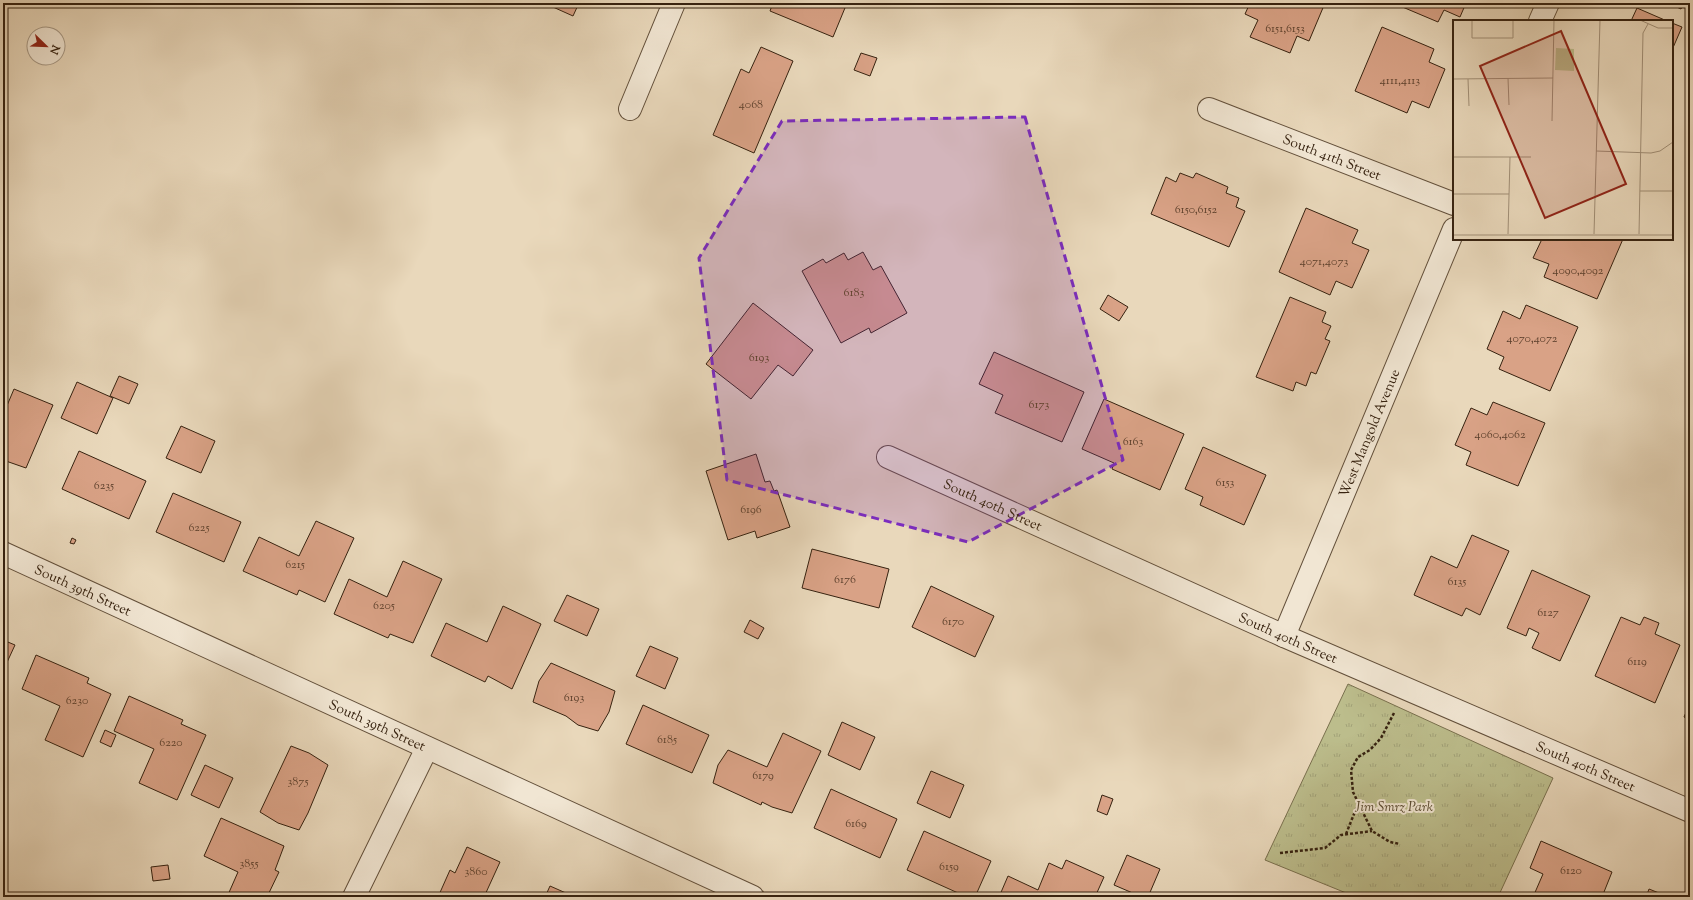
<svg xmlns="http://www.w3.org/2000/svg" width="1693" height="900" viewBox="0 0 1693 900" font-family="'Sorts Mill Goudy',serif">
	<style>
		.park { fill: url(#park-tufts); stroke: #79704e }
		.building { fill: #d9a286; stroke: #362210 }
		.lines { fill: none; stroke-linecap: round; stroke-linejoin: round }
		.minor-casing { stroke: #63503b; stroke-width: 24 }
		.path { stroke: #362210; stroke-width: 2.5; stroke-dasharray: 3 2; stroke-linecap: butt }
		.minor { stroke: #f1e6d3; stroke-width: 22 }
		.marked { fill: #7b2cbf; fill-opacity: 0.2; stroke: #7b2cbf; stroke-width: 3; stroke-dasharray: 8 5; stroke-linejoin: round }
		.labels { text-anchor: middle; stroke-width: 4; stroke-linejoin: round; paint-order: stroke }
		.number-label { font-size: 12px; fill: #5f422e }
		.street-label { font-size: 14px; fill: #362210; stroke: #f1e6d3 }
		.park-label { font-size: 14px; font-style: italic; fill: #58492f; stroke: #f1e6d3 }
		.inset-road { fill: none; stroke: #a18f77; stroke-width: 1 }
		.view { fill: #8f2418; fill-opacity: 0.15; stroke: #8f2418; stroke-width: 2 }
		.inset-edge { fill: none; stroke: #362210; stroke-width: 2 }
	</style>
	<defs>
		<pattern id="park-tufts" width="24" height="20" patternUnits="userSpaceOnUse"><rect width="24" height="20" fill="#bcbd8c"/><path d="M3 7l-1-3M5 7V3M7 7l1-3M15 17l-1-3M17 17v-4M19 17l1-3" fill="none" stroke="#a2a278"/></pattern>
	</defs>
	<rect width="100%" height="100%" fill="#e9d8bb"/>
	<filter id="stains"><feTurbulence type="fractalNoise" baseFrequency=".005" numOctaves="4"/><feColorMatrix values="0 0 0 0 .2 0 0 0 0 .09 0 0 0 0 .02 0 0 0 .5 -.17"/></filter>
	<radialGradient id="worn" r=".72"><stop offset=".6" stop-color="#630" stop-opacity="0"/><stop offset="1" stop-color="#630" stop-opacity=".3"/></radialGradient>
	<!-- park -->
	<path class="park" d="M1348,684L1553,778L1498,897H1356L1265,860Z"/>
	<!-- building -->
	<path class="building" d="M544,3H579L573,16Z
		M773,3H847L833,37L770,11Z
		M1250,3H1325L1309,41L1297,36L1290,53L1250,37L1258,20L1245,14Z
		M1393,3H1466L1460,17L1444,10L1438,22Z
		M1668,3H1684L1681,9Z
		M1637,8L1667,21H1631Z
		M1672,23L1682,27L1672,50Z
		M1382,27L1434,49L1429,62L1445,69L1429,108L1412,101L1407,113L1355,91Z
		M761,47L793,61L754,153L713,135L741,69L749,73Z
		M861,53L877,58L870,76L854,70Z
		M1180,173L1193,178L1196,173L1228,187L1226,193L1239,198L1236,207L1245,211L1229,247L1151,214L1166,177L1176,182Z
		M1306,208L1358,230L1352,243L1369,250L1352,288L1336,281L1330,295L1279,272Z
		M1542,239H1623L1597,299L1544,277L1549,264L1533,258Z
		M863,252L873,270L881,266L907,313L871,333L869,328L841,343L802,271L823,259L826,263L844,253L848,260Z
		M1108,295L1128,307L1119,321L1100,309Z
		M1290,297L1326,312L1322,322L1331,326L1325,339L1330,341L1316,374L1311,372L1306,386L1296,382L1293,391L1256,377Z
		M753,303L813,350L793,376L778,365L751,399L706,364Z
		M1526,305L1578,327L1550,391L1499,369L1504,357L1487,349L1503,311L1520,319Z
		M994,352L1084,392L1062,442L995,413L1003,395L979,384Z
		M119,376L138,384L129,404L110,396Z
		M77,382L113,398L97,434L61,418Z
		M14,389L53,405L26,468L3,460V415Z
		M1104,399L1184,434L1160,490L1112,469L1114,463L1082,449Z
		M1493,402L1545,423L1518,486L1466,465L1471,452L1455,445L1471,408L1487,415Z
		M181,426L215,441L201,473L166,458Z
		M1203,447L1266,475L1244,525L1200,505L1203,497L1185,489Z
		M79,451L146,481L129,519L62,489Z
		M756,454L765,482L770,481L774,491L777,490L790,527L757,538L755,531L728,540L706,471Z
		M173,493L241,522L224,562L156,532Z
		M316,521L354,538L325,602L299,590L297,595L243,571L259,537L299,556Z
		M1472,535L1509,551L1480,615L1466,608L1462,616L1414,595L1431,556L1457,568Z
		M72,538L76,540L74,544L70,543Z
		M812,549L889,569L879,608L802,588Z
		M403,561L442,579L413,643L390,634L388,638L334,614L349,579L387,597Z
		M1532,570L1590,596L1560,661L1532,648L1539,633L1529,628L1526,636L1507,628Z
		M931,586L994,616L975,657L912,627Z
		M567,595L599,609L587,636L554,621Z
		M503,606L541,624L512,689L488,676L485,682L431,656L446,623L487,642Z
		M1621,617L1640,625L1644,617L1659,623L1655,634L1680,645L1655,703L1595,676Z
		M750,620L764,628L758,639L744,632Z
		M3,640L15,645L3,671Z
		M650,646L678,658L665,689L636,676Z
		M36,655L89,678L87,683L111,694L83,757L45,740L60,706L22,689Z
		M551,663L615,691L609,712L598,731L578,725L566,716L533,702L539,681Z
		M129,696L183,720L181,724L206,735L177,800L139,783L154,749L114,731Z
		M1690,703V720L1684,717Z
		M643,705L709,735L692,773L626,744Z
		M842,722L875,737L860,770L828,755Z
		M105,730L116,735L111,747L100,742Z
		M783,733L821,751L792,813L772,807L762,802L761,805L713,783L718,765L728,750L767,767Z
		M291,746L309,753L328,765L308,813L299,830L278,823L260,812Z
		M205,765L233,778L219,808L191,795Z
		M931,771L964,785L950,818L917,803Z
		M831,789L897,819L880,858L814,828Z
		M1102,795L1113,799L1107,815L1097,811Z
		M221,818L284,846L275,870L279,872L267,897H227L238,872L204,856Z
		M924,831L991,861L975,897H967L907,870Z
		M1541,841L1612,872L1602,897H1533L1543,874L1530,868Z
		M467,847L500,862L484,897H438L450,870L455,873Z
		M1127,855L1160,869L1148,897H1142L1114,885Z
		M1066,860L1104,877L1095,897H999L1008,876L1038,890L1049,863L1062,869Z
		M168,865L170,879L153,881L151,867Z
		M550,886L575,897H545Z
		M1649,889L1669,897H1646Z
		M35,893L43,897H33Z"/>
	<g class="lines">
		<!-- minor casing -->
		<g class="minor-casing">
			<g id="minor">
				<path d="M1540,21L1548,3"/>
				<path d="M630,109L674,3"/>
				<path id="s1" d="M1209,109L1454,204"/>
				<path id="s2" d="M888,457L1284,636L1690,811"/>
				<path id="s3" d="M3,553L753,897"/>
				<path id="s4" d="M1284,636L1454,229"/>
				<path d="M354,897L427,748"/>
			</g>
		</g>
		<!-- path -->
		<path class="path" d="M1394,713L1381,738L1370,750L1358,757L1351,770L1353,792L1372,831L1390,842L1400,844
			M1346,834L1358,804
			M1280,853L1325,848L1341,835L1372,831"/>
		<!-- minor -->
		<use href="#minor" class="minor"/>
	</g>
	<!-- marked area -->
	<path class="marked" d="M1025,117L1123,460L968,542L727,480L699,258L782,121Z"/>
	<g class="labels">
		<!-- number labels -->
		<g class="number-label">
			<text x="1285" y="32">6151,6153</text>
			<text x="1400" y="84">4111,4113</text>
			<text x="751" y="108">4068</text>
			<text x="1196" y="213">6150,6152</text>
			<text x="1324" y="265">4071,4073</text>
			<text x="1578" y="274">4090,4092</text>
			<text x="854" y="296">6183</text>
			<text x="1532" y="342">4070,4072</text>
			<text x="759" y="361">6193</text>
			<text x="1039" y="408">6173</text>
			<text x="1500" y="438">4060,4062</text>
			<text x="1133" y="445">6163</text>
			<text x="1225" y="486">6153</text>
			<text x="104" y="489">6235</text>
			<text x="751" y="513">6196</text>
			<text x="199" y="531">6225</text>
			<text x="295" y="568">6215</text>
			<text x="845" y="583">6176</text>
			<text x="1457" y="585">6135</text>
			<text x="384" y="609">6205</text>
			<text x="1548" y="616">6127</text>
			<text x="953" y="625">6170</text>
			<text x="1637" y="665">6119</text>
			<text x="574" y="701">6193</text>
			<text x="77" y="704">6230</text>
			<text x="667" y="743">6185</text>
			<text x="171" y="746">6220</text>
			<text x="763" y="779">6179</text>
			<text x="298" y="785">3875</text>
			<text x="856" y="827">6169</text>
			<text x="249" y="867">3855</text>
			<text x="949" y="870">6159</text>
			<text x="1571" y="874">6120</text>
			<text x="476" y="875">3860</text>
		</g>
		<!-- street labels -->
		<g class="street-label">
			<text dy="5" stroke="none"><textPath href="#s1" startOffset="132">South 41th Street</textPath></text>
			<text dy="5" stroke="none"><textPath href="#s4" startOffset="220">West Mangold Avenue</textPath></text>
			<text dy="5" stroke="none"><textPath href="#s2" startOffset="115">South 40th Street</textPath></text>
			<text dy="5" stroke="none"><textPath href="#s3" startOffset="88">South 39th Street</textPath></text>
			<text dy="5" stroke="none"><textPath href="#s2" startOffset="439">South 40th Street</textPath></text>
			<text dy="5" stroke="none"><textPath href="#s3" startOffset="412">South 39th Street</textPath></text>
			<text dy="5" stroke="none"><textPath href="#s2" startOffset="763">South 40th Street</textPath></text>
		</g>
		<!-- park labels -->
		<g class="park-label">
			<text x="1394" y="811">Jim Smrz Park</text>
		</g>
	</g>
	<!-- overview -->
	<g transform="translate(1453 20)">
		<rect width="220" height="220" fill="#e9d8bb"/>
		<path d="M103,28L121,29V51L102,50Z" fill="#bcbd8c"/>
		<path class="inset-road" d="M19,0V18H60V0M187,0L205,8H220M55,58L56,85M0,59L100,58M15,59L16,86M99,101L101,0M143,131L198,133L207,131L220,122M0,137H78M187,171H220M0,174H56M55,214L57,137M141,214L147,0M186,214L190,13L195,4M0,215H220"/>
		<path class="view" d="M108,11L173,164L92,198L27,46Z"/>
		<rect width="220" height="220" class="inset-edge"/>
	</g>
	<!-- margin -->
	<rect width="1693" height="900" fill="none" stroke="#e9d8bb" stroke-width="16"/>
	<rect x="4" y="4" width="1685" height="892" fill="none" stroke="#362210" stroke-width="2"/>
	<rect x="8" y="8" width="1677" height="884" fill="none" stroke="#362210"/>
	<!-- north arrow -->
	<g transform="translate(46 46) rotate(113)"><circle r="19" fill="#f1e6d3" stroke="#a69885"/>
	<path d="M0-3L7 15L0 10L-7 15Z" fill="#8f2418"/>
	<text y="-6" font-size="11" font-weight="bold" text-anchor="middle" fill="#362210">N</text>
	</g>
	<rect width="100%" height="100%" filter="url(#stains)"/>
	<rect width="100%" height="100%" fill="url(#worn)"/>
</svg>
